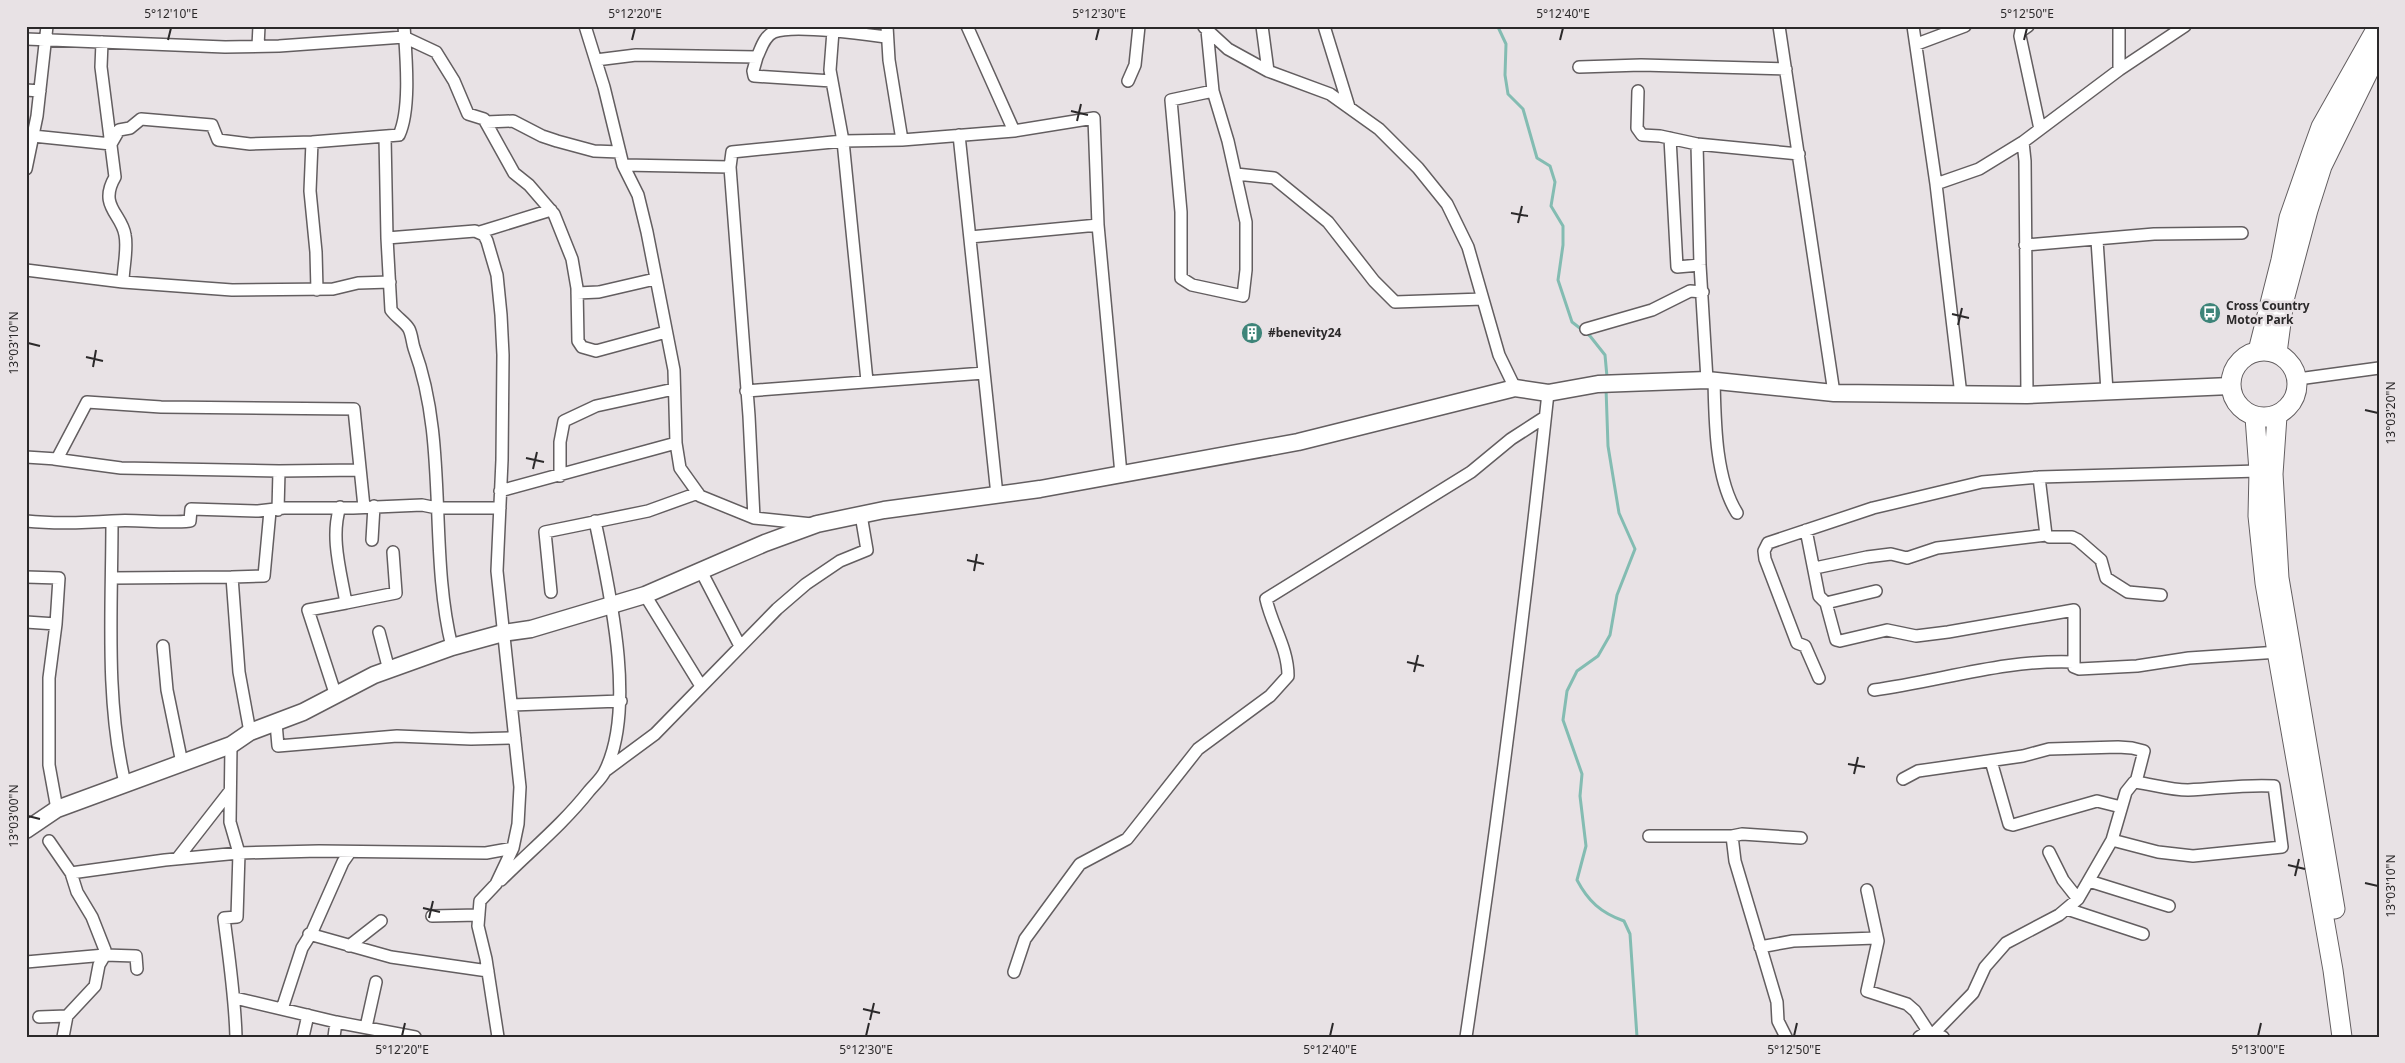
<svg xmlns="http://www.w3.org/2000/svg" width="2405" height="1063" viewBox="0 0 2405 1063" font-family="'Noto Sans',sans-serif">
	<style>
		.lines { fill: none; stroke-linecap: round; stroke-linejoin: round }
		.stream { stroke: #83bcb2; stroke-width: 3 }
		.street-casing { stroke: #635e60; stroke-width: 14 }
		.secondary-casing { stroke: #635e60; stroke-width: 19 }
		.primary-casing { stroke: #635e60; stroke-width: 21 }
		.street { stroke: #fff; stroke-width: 11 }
		.secondary { stroke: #fff; stroke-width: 16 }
		.primary { stroke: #fff; stroke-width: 19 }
		.ticks { fill: none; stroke: #2b292a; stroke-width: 2 }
		.labels { text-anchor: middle; stroke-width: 5; stroke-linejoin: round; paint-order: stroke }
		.poi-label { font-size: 12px; font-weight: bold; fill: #2b292a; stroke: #e8e2e5; text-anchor: start }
		.neatline { fill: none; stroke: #2b292a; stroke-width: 2 }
		.ticks-label { font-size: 12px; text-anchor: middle; fill: #2b292a }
	</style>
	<rect width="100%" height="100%" fill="#e8e2e5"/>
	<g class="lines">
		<!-- stream -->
		<path class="stream" d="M1495,26L1498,27L1506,44L1505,75L1508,94L1523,109L1537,158L1550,166L1555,182L1551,206L1563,226V245L1558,280L1572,322L1590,336L1605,355L1607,377
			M1606,388L1608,446L1619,513L1635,549L1617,595L1610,635L1598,656L1577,671L1567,691L1563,720L1582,774L1580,796L1586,846L1577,880C1588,901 1601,913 1624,921L1630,934L1637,1037"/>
		<!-- street casing -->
		<g class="street-casing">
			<path id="street" d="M585,26L604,87L623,165L638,195L647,232L674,370L676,443L680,468L700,496L754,518L812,524
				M887,26L889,60L902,140
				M967,26L1014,131
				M1262,26L1268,71
				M1324,26L1349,107
				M1779,26L1834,393
				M1913,26L1936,184L1961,395
				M2028,26L2021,31L2020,36L2040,129
				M1204,27L1228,49L1268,71L1330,94L1379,129L1418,168L1447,204L1468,247L1499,355L1515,388
				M1207,30L1213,91L1228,141L1246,222V270L1243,296L1192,285L1181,278V212L1171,100L1213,91
				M833,31L830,70L843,141L867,381
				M26,39L225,47L279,46L404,37L436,52L454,81L468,114L484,119L514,173L529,185L554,214L572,259L577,288L578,341L582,347L596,351L666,332
				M102,42L101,67L115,177C98,206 122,214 125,235C128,249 123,268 123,282
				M1917,44L1965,26
				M258,46L259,26
				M757,57L753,71L754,76L832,81
				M596,60L636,55L757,57C761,49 764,36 774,32C794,24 863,34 886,37
				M1579,67L1641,65L1786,69
				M2119,70V26
				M1128,81L1135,65L1139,26
				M26,90L40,91
				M1638,91L1637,128L1642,135L1660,136L1697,144L1799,154
				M486,122L513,121L542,136L557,141L594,151L620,152
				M959,135L997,495
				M33,136L111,144L119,130L130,128L141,119L212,125L218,140L250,144L312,142L399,135C411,109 406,56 404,26
				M385,137L387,238L391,310C396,317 406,323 409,329C412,335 412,342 414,348C449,443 428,550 452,647
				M1670,138L1677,267L1700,265
				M312,142L310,191L316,252L317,290
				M2023,142L2025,161L2027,395
				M1697,144L1700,265L1707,380
				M623,165L730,167L732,152L843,141L902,140L1014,131L1094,118L1098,225L1121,474
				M730,167L749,416L754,518
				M26,169L37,116L47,26
				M1236,174L1274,178L1328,222L1374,281L1395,302L1483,299
				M1936,184L1979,169L2023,142L2119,70L2185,26
				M480,232L551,210
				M970,237L1098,225
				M387,238L475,231L484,235L487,241L497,275L501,315L503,355L502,460L497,571L520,787L518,824L513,848L496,884L480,901L478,926L486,959L498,1037
				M2097,240L2107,391
				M2025,245L2154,234L2242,233
				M26,270L123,282L232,290L333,289L358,283L390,282
				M577,293L599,292L655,279
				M1586,329L1652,310L1690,291L1703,292
				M2298,379L2379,368
				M1714,380C1715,420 1715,478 1737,513
				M746,391L984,373
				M26,457L57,459L87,402L161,407L354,409L364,507
				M54,459L121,468L279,471L278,510
				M279,471L360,470
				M560,476V442L564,421L596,406L674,389
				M2039,477L2046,535
				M500,491L676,443
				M26,521C55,524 83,523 112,521C138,519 163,524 190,521L191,509L258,511L284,508H353L422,505L437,508H500
				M112,521C112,607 105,700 125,783
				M1806,530L1819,596L1826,603L1836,640L1840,641L1887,630L1916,636L1948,632L2074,610V667L2079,669L2137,666L2189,658L2279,652
				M372,540L374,506
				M1815,568L1867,557L1891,554L1907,558L1937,548L2046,535L2049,537H2072L2078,540L2101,560L2106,578L2128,592L2161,595
				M701,571L740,646
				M26,577L59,578L56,624L49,678V765L57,809
				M112,578L232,577
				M551,592L545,532L648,511L698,493
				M645,595L701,686
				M346,603L396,593L393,552
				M1826,603L1876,591
				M26,622L56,624
				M379,632L389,670
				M163,646L167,690L182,763
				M1819,678L1805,646L1797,643L1765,559L1764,551L1768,543L1873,508L1982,482L2039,477L2259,471
				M1874,690C1941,681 2005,659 2074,662
				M336,696L308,610L346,603C341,573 330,537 340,507
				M512,705L621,701
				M276,723L278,746L397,736L471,739L515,738
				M250,732L239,672L232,577L264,576L270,511
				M231,745L230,822L239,853L237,917L224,918C229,958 235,997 236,1037
				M1991,761L2009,824L2013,825L2097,801L2121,807
				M605,771L655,734L777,609L806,584L840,561L867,550L861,515
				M1903,779L1918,771L2023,756L2049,749L2118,747L2132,748L2144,751L2136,782
				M1649,836H1732L1742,834L1801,838
				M1732,836L1735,861L1777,1002L1778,1021L1786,1037
				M49,841L71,873L77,892L92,917L105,950V955L99,965L95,986L67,1016L63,1037
				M2049,852L2063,880L2078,899
				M177,859L230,791
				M71,873L165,860L239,853L319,851L486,853L513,848
				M501,880C531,850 563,824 589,791C594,785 602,778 605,771C637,707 609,589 595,521
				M2089,881L2169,906
				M1867,890L1878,941L1867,991L1907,1004L1915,1011L1928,1031
				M2067,909L2143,934
				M432,916L479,915
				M309,934L391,957L488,971
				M349,946L381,921
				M1760,947L1793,941L1876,938
				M26,962L105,955L136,956L137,969
				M1014,972L1025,939L1080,864L1127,839L1198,749L1270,696L1288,676C1288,648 1272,626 1266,599L1471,472L1511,439L1545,417
				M235,998L336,1022L415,1037
				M282,1009L302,948L312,932L343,862L350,852
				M39,1017L67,1016
				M366,1027L376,982
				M1935,1032L1973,993L1985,967L2006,943L2059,915L2078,899L2112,840L2126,792L2134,782C2152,784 2169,790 2188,790C2217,789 2244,784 2274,786L2282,847L2193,856L2158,852L2112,840
				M303,1037L308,1015
				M334,1037L336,1022
				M1466,1037C1498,823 1525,608 1548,393
				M1919,1037L1928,1031L1943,1037"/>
		</g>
		<!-- secondary casing -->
		<g class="secondary-casing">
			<path id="secondary" d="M26,830L57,809L231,745L250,732L303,712L374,675L452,647L503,633L531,629L645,595L765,543L817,524L884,510L1040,489L1298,442L1515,388L1548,393L1598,384L1707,380L1834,393L2027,395L2230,386"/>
		</g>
		<!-- primary casing -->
		<g class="primary-casing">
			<path id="primary" d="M2231 384a33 33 0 1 1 66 0a33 33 0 1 1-66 0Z
				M2258,351L2281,260L2289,218L2312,152L2321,127L2378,26
				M2277,353L2284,300L2308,210L2322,166L2379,50
				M2277,416L2273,474L2279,578L2335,909
				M2255,417L2259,471L2258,516L2265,583L2333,970L2342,1037"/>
		</g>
		<!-- street -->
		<use href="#street" class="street"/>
		<!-- secondary -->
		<use href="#secondary" class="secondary"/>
		<!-- primary -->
		<use href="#primary" class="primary"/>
	</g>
	<!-- ticks -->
	<path class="ticks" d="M168,40L171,28M632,40L635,28M1096,40L1099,28M1560,40L1563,28M2024,40L2027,28M1071,111L1088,115M1077,121L1081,104M1511,213L1528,216M1518,223L1522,206M1952,314L1969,318M1958,325L1962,308M28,343L40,346M86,357L103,361M93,367L96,350M2365,410L2378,413M526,458L544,462M533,469L537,452M967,560L984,564M974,571L977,554M1407,662L1424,666M1414,672L1418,655M1848,764L1865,767M1854,774L1858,757M28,816L40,819M2288,865L2305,869M2295,876L2299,859M2365,883L2378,886M423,908L440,912M429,918L433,901M863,1009L880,1013M870,1020L874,1003M402,1036L405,1023M866,1036L869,1023M1330,1036L1333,1023M1794,1036L1797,1023M2258,1036L2261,1023"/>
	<!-- icons -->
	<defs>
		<g id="bus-disc" transform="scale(1.125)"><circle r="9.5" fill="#3e8479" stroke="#e8e2e5"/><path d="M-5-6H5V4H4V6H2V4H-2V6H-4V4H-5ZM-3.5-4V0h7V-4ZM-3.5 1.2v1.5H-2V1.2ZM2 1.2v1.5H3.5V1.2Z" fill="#fff"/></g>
		<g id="building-disc" transform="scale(1.125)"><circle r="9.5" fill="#3e8479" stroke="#e8e2e5"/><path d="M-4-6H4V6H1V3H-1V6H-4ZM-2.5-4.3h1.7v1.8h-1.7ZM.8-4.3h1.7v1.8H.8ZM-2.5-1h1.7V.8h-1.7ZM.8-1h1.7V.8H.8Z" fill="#fff"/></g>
	</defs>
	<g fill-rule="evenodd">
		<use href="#bus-disc" x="2210" y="313"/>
		<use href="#building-disc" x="1252" y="333"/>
	</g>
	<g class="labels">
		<!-- poi labels -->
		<g class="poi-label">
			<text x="2226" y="310">Cross Country<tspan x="2226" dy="14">Motor Park</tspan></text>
			<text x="1268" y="337">#benevity24</text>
		</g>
	</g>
	<!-- border -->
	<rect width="2405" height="1063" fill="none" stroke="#e8e2e5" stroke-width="55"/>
	<rect x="28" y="28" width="2350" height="1008" class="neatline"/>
	<g class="ticks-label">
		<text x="171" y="18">5°12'10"E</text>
		<text x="635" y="18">5°12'20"E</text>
		<text x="1099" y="18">5°12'30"E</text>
		<text x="1563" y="18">5°12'40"E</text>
		<text x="2027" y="18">5°12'50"E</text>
		<text transform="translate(14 343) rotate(-90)" y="4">13°03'10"N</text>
		<text transform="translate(2391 413) rotate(-90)" y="4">13°03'20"N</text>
		<text transform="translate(14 816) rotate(-90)" y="4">13°03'00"N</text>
		<text transform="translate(2391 886) rotate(-90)" y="4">13°03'10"N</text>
		<text x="402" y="1054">5°12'20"E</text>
		<text x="866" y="1054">5°12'30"E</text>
		<text x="1330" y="1054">5°12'40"E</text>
		<text x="1794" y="1054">5°12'50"E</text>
		<text x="2258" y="1054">5°13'00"E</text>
	</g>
</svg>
